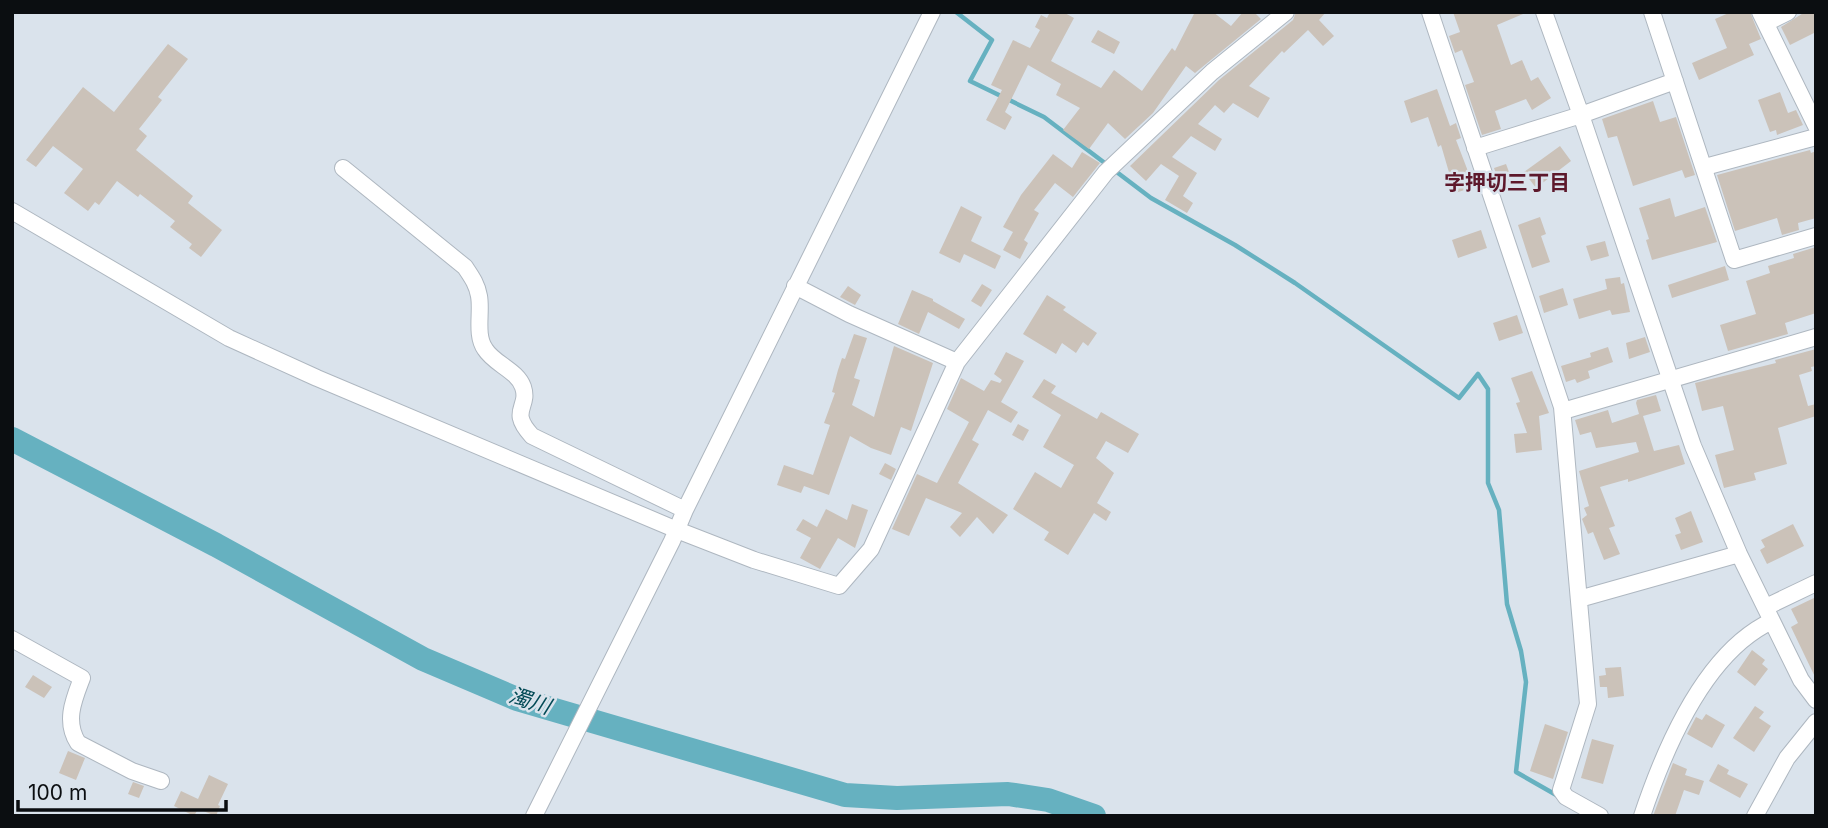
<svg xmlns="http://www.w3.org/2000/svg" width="1828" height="828" viewBox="0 0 1828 828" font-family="Inter,'Noto Sans JP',sans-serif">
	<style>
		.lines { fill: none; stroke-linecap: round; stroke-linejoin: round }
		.stream { stroke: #66b1c0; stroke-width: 4.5 }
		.river { stroke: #66b1c0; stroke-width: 24 }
		.building { fill: #cbc2b9 }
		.minor-casing { stroke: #aeb7c0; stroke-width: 18 }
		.minor { stroke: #fff; stroke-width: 16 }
		.labels { text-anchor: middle; stroke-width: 5; stroke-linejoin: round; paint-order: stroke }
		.neighbourhood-label { font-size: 21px; font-weight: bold; fill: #5d182b; stroke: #dae3ec }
		.water-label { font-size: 21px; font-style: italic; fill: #034a56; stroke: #dae3ec }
	</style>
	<rect width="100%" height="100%" fill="#dae3ec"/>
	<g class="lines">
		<!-- stream -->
		<path class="stream" d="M956,12L992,40L970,81L1044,117L1151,198L1235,245L1295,283L1459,398L1478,374L1488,389V483L1499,510L1507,604L1521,651L1526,682L1516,772L1558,796"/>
		<!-- river -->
		<path class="river" d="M12,439L216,545L423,659L517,699L845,795L897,798L1008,794L1048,800L1094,816"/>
	</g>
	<!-- building -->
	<path class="building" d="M1050,12H1063L1074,18L1051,61L1101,88L1114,70L1142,91L1172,48L1175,51L1195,12H1213L1231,26L1243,12H1254L1261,19L1195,73L1186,66L1153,113L1125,139L1108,123L1089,149L1063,130L1080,108L1056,95L1061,84L1028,65L1005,112L1012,117L1005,130L986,120L1002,90L991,85L1013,40L1030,48L1040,30L1035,27L1041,15L1047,18Z
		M1296,12H1326L1319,20L1334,36L1323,46L1308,30L1284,53L1282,51L1249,86L1270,98L1258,118L1233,103L1224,113L1215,105L1198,124L1222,139L1215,151L1191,136L1172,157L1197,173L1183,196L1193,203L1187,213L1165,200L1179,176L1161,164L1146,181L1130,166L1219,80L1293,20Z
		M1453,12H1528L1497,25L1511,65L1522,60L1531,81L1538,77L1551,98L1532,110L1526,99L1495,111L1501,129L1482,135L1465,85L1474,82L1462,50L1455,53L1449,36L1460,32Z
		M1731,12H1750L1761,39L1749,44L1754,55L1699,80L1692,63L1727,48L1715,19Z
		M1805,12H1816V32L1790,45L1781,27Z
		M1098,30L1120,42L1114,54L1091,42Z
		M168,44L188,59L158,97L162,100L139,129L147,136L136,150L193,196L188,203L222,230L201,257L189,248L192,244L170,227L175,221L140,194L138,197L117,181L99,205L95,202L88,211L64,193L83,169L53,146L36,167L26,160L83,87L114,112Z
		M1437,89L1450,126L1456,123L1461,138L1456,140L1474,187L1455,193L1441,145L1438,147L1428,117L1411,123L1404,101Z
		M1780,92L1788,113L1796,110L1803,125L1777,135L1776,130L1770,132L1758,100Z
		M1653,101L1660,122L1676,117L1695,175L1685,178L1682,170L1633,186L1617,136L1608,138L1602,119Z
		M1560,146L1571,161L1536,188L1524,172Z
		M1810,150L1811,153L1816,151V218L1798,223L1799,230L1782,235L1777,218L1735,231L1717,175Z
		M1082,152L1100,163L1073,197L1055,183L1034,210L1039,213L1024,240L1028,243L1020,259L1003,250L1013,232L1003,227L1021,195L1053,154L1072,168Z
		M1506,164L1512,180L1500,185L1494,168Z
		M1670,198L1675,217L1705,207L1717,242L1652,260L1646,240L1649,239L1639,208Z
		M961,206L982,217L971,241L1001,256L995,269L964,254L960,263L939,253Z
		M1540,217L1546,234L1541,236L1550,262L1532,268L1518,225Z
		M1481,230L1487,248L1458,258L1452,240Z
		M1605,241L1609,256L1591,261L1586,246Z
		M1816,247V313L1785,323L1788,334L1728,351L1720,325L1756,314L1746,281L1770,273L1768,266L1794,258L1793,254Z
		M1725,266L1729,280L1672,298L1668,285Z
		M1620,277L1621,284L1624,283L1630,312L1612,315L1610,310L1579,319L1573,299L1607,289L1605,279Z
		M982,284L992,290L981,307L971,301Z
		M848,286L861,295L855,305L840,297Z
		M1563,288L1568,305L1544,313L1539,296Z
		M912,290L933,299V301L965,319L959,329L928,312L919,334L898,324Z
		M1047,295L1066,307L1063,310L1097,333L1088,346L1083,342L1076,353L1062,343L1056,354L1023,334Z
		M1517,315L1523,333L1499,341L1493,323Z
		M854,334L867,338L854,378L860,380L852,405L874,417L894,346L933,363L911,431L901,427L891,455L871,448L850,436L829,495L804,486L801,493L777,485L784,465L813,475L830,425L824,423L835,393L832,392L838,370L842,358L845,359Z
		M1645,337L1650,352L1629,359L1626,343Z
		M1608,347L1613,362L1588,371L1590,378L1577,383L1575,379L1566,382L1561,366L1591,357L1590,353Z
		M1816,349V366L1811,367L1812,371L1799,375L1808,406L1816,404V416L1778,428L1787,464L1754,473L1756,480L1724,488L1715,455L1734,450L1723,406L1702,411L1695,383L1776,363L1775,360Z
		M1006,352L1024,361L1001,402L1018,412L1011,423L988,410L972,440L979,444L958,483L1008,515L993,534L977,517L960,537L950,527L962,513L926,498L909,536L892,529L917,474L937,483L969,422L947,409L961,378L984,391L991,380L1000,383L1002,380L994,374Z
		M1532,371L1549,413L1539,416L1542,450L1516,453L1514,434L1527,433L1516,403L1520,402L1511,378Z
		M1044,379L1056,386L1051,393L1097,419L1101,412L1139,434L1128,453L1106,441L1096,458L1114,473L1097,503L1111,512L1106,521L1094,513L1068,555L1044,540L1049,532L1013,509L1035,472L1061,488L1074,465L1043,447L1061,415L1032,397Z
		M1656,395L1661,411L1643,416L1654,451L1679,445L1685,464L1628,482V479L1600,487L1615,526L1609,528L1620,554L1604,560L1593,532L1588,534L1582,519L1587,515L1584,508L1589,506L1579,471L1639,452L1636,442L1596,448L1591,432L1580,435L1575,420L1608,410L1612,423L1639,414L1636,403L1637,400Z
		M1018,424L1029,430L1023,441L1012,435Z
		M885,463L896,469L891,480L879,474Z
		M852,504L868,510L855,548L838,538L820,569L800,558L811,538L796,530L803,519L817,527L826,509L847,520Z
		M1691,511L1703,542L1681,550L1675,535L1681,533L1675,518Z
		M1793,524L1804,546L1767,564L1760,550L1765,547L1761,540Z
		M1816,597V679L1791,627L1798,623L1791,609Z
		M1752,650L1765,660L1762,664L1768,669L1755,686L1737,672Z
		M1621,667L1624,696L1608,698L1607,687H1600L1599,676L1606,675L1605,668Z
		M33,675L52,687L44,698L25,687Z
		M1755,706L1764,712L1759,718L1771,726L1754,752L1733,738Z
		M1706,714L1725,725L1712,748L1687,734L1696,717L1702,720Z
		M1545,724L1568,732L1553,779L1530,771Z
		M1592,739L1614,745L1603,784L1581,778Z
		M68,751L85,758L76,780L59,773Z
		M1673,763L1687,769L1685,775L1704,781L1699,795L1684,790L1675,816H1653Z
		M1718,764L1729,770L1727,774L1748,784L1740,798L1709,781Z
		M209,775L228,784L218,805L220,806L216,816L198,809L194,816L174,806L181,791L198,799Z
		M133,782L144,786L139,798L128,794Z"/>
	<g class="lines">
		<!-- minor casing -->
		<g class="minor-casing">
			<path id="minor" d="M1430,12L1562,407L1588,704L1561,790L1566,797L1600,816
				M1544,12L1581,115L1693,446L1739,554L1801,680L1816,700
				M1652,12L1734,260L1816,236
				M1760,12L1816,126
				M1766,23L1788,12
				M1475,148L1581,115L1675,81
				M1705,167L1816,137
				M343,168L465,267C471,276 477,284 479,296C482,312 475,335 485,349C494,364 517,370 523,387C530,408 508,410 532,436L685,510
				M12,211L229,338L317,378L677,530L754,560L839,586L871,549L957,362L1106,172L1212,72L1286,12
				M795,286L849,314L957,362
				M1563,411L1816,337
				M1579,599L1739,554
				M1766,607L1816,583
				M12,639L82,678C74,699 64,721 78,743L132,771L161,781
				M534,816L672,541L685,510L932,12
				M1642,816C1664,750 1705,652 1772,621
				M1755,816L1787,758L1816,722"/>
		</g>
		<!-- minor -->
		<use href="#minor" class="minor"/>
	</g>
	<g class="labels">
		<!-- neighbourhood labels -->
		<g class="neighbourhood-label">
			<text x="1507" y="190">字押切三丁目</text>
		</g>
		<!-- water labels -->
		<g class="water-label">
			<text transform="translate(530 701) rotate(18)" y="7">濁川</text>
		</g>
	</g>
	<!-- border -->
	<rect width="1828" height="828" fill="none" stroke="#0b0e11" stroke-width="28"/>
	<!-- scale -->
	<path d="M18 800v10h208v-10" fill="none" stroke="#0b0e11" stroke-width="3.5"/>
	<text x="28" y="800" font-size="21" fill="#0b0e11" stroke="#dae3ec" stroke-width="5" paint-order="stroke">100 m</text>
</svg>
